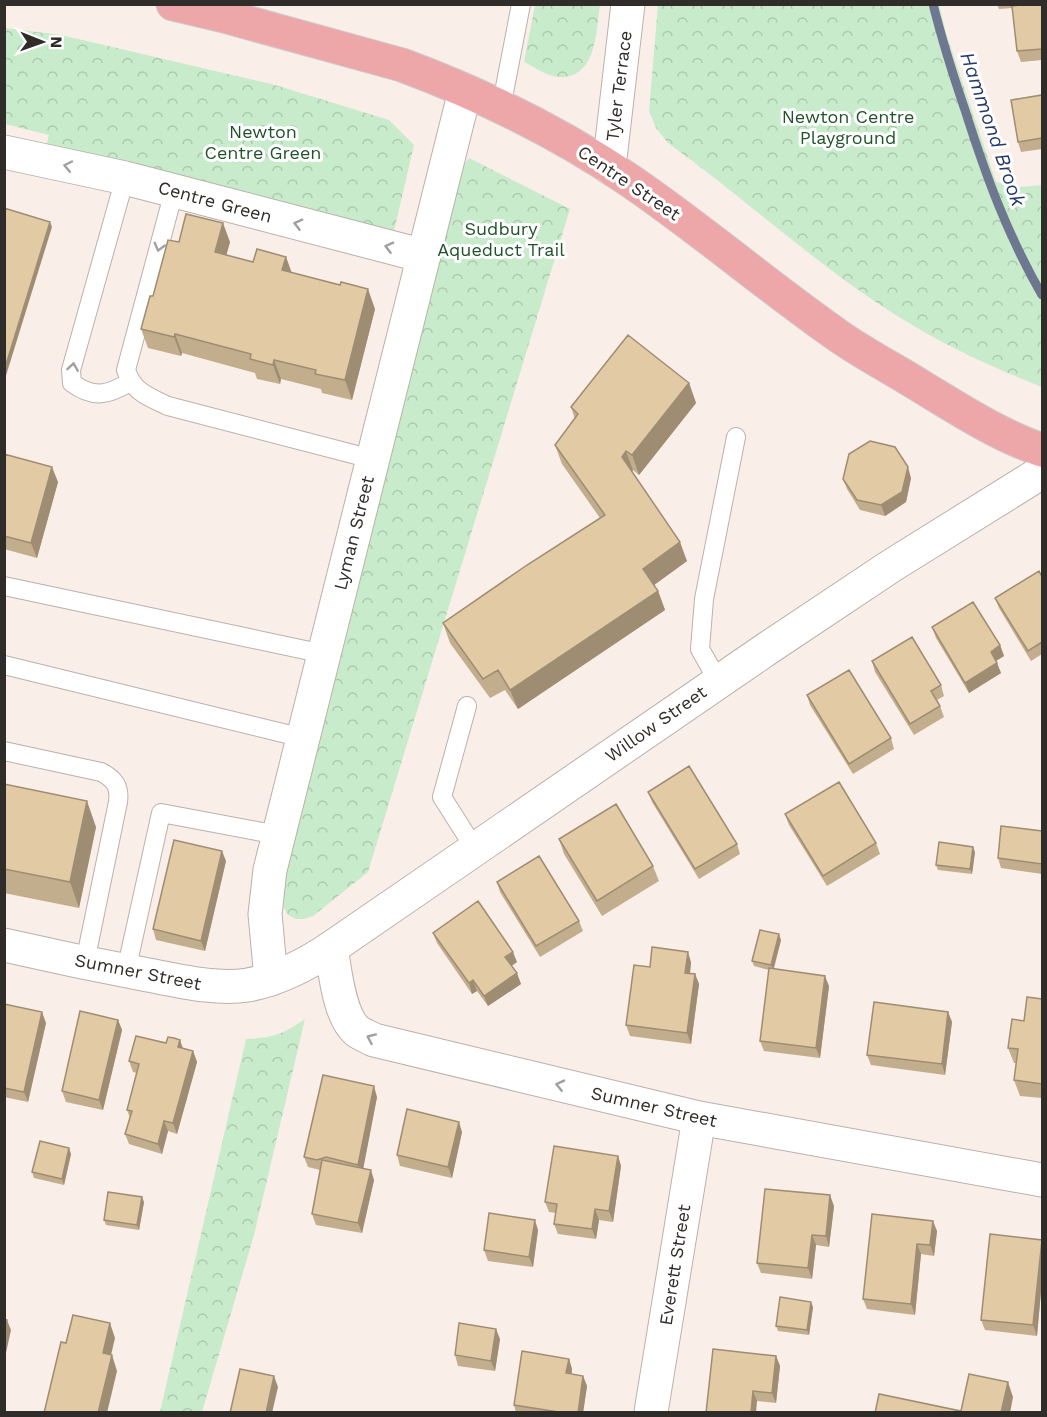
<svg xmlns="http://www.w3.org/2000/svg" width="1047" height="1417" viewBox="0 0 1047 1417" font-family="'Work Sans',sans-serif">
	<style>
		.park { fill: url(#park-crowns) }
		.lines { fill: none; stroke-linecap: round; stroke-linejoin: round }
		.stream { stroke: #6d7890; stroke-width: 9 }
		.service-casing { stroke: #bbb1ac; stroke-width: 20 }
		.minor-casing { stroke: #bbb1ac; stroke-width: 35 }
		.tertiary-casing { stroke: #bbb1ac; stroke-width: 35 }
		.primary-casing { stroke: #cdcccc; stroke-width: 35 }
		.service { stroke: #fff; stroke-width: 18 }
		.minor { stroke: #fff; stroke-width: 33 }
		.tertiary { stroke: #fff; stroke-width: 33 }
		.primary { stroke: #eea7a9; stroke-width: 33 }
		.wall { fill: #c2ae8d }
		.shaded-wall { fill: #9e8d73 }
		.building { fill: #e1caa4; stroke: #9e8d73; stroke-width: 1.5 }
		.oneway { stroke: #a2a09f }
		.labels { text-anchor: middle; stroke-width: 6; stroke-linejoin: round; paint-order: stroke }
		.street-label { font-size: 18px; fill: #302c2a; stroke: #fff }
		.park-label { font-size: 18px; fill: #21532b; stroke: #fff }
		.water-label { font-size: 20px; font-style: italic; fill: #253a69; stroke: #fff }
	</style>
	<defs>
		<pattern id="park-crowns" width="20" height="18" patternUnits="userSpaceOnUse" patternTransform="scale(1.5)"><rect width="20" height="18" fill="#c8ebcb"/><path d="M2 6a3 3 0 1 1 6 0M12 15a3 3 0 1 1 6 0" fill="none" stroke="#accaae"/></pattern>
	</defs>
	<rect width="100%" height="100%" fill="#f9eee8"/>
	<!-- park -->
	<path class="park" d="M535,5H600C596,30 597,80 558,77C547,76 534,67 524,62Z
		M658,5H939L946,33L996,182L1021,187L1042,185V387C993,368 944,345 899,317C817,266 746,199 668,143L656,128L649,111Z
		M5,28L61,35L275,85L389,120L414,145L394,231L389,233L46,147L49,135L5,124Z
		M469,158L570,209L368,872L313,916L304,919H296L288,915L284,908L282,883L463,166Z
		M305,1019L254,1235L202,1412H160L246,1039C272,1038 284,1034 305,1019Z"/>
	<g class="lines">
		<!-- stream -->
		<path class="stream" d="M933,4C942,40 953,75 965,110C986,176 1007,234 1042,295"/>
		<!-- service casing -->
		<g class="service-casing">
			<path id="service" d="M501,108L521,4
				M125,178L71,370L72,383C94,399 108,395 130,382
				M174,191L126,370C133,392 149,397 168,406L372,459
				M4,586L324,654
				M4,665L303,738
				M718,681L700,649L704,599L736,437
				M467,706L442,797L475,849
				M4,751L101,772C115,779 120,787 118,802L85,962
				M126,971L161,813L278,835"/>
		</g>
		<!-- minor casing -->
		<g class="minor-casing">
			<path id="minor" d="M4,152L125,178L424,256
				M609,167L628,4
				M331,948C335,970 339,1016 357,1031C361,1034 368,1037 374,1040L699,1118L1042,1180
				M271,979L265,914L270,870L465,91
				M651,1412L699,1118"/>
		</g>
		<!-- tertiary casing -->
		<g class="tertiary-casing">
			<path id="tertiary" d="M4,945C52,956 100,966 148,975C181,981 215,990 248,985C278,979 306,965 331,948L768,648L891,566L1042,472"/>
		</g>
		<!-- primary casing -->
		<g class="primary-casing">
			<path id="primary" d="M173,4L224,16L402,65C480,94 560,133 629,180C701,229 768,287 840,337C866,355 895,370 922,387C960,410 1000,436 1042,450"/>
		</g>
		<!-- service -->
		<use href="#service" class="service"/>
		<!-- minor -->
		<use href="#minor" class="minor"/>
		<!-- tertiary -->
		<use href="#tertiary" class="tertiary"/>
		<!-- primary -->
		<use href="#primary" class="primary"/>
	</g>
	<!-- wall -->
	<path class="wall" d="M997,4H1020L1021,5L1042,4V60L1021,62L1017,51L1012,8L999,9Z
		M1042,95V149L1021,152L1018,142Z
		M179,242H230L226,255L253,262L286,257L291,273L375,309L352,400L322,393L321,389L281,379L280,384L257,379L255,373L182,353L181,356L148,348L141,329L153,296Z
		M689,383L696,403L639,475L633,470L632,472L687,561L654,585L658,591L665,610L518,709L505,690L490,698L450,643L443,623L600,518L562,464L555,445L575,419L571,407Z
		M4,454L58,482L37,558L4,549Z
		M911,478L906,502L885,516L860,510L847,489L843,479Z
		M1042,577V654L1031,661L999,608L995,598Z
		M932,627L1000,645L1004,656L996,661L1001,673L969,693L936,638Z
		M872,661L941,685L944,696L937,700L940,706L944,717L914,735L875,672Z
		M807,695L891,738L894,749L853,774L810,705Z
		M4,784L96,827L79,908L4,893Z
		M648,792L737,844L740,854L699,879L652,802Z
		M785,814L876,843L880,854L827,886L789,825Z
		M1042,831V875V874L1001,868L998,858Z
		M559,839L653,866L659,881L602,916L564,854Z
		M975,852L972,874L938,870L936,865Z
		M226,861L205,951L156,940L153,929Z
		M497,882L579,921L583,931L540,957L500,892Z
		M433,933L517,962L512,966L521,984L488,1006L477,991L472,994L437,943Z
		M781,940L774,969L829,986L820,1058L764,1051L760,1041L769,970L754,966L752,961Z
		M691,962L690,973L695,974L699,984L691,1044L630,1036L626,1025L650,967Z
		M1042,999V1098L1020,1096L1014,1080L1017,1063H1014L1008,1048L1024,1021Z
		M4,1004L46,1023L28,1102L4,1097Z
		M948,1012L952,1022L945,1075L871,1065L867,1055Z
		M118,1020L122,1030L103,1110L66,1102L62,1091Z
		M180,1040L183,1048L193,1051L197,1062L177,1134L168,1131L162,1154L129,1144L125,1134L130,1118L127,1110L137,1073L133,1072L129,1061L166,1043Z
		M377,1097L363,1168L374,1180L362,1233L316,1225L312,1214L320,1170L308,1167L304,1157Z
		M462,1132L452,1178L400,1166L397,1155Z
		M71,1154L64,1185L34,1178L32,1172Z
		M618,1156L621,1166L613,1222L599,1220L596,1239L558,1234L554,1224L556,1213L549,1212L545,1202Z
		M144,1202L139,1230L106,1225L104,1220Z
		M834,1206L829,1247L816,1245L812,1279L761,1273L757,1263Z
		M872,1214L937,1231L934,1256L921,1254L915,1315L867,1309L863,1299Z
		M538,1230L533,1267L488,1261L484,1250Z
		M1042,1240V1280L1037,1336L985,1330L981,1320Z
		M813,1307L809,1335L778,1331L776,1326Z
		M500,1339L495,1371L458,1366L455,1355Z
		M776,1356L780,1366L776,1403L757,1401L706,1413Z
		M569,1359L572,1369V1374L583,1376L587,1386L583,1413H516L514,1405Z"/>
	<!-- shaded-wall -->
	<path class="shaded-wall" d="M50,222L52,227L4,382V371Z
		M223,223L230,242L222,271L215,252Z
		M286,257L293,276L282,270Z
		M368,289L375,309L352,400L345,380Z
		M175,334L182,353L181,356L174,337Z
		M274,360L281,379L280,384L273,365Z
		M689,383L696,403L639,475L632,455Z
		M626,451L633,470L629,476L622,457Z
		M52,467L58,482L37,558L31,543Z
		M908,467L911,478L906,502L885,516L881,505Z
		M680,542L687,561L650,588L643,569Z
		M658,591L665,610L518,709L510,690Z
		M1000,645L1004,656L994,662L991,652Z
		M997,663L1001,673L969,693L965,683Z
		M87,801L96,827L79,908L70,882Z
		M973,847L975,852L972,874L970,869Z
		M222,851L226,861L205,951L201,941Z
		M779,934L781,940L773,970L771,965Z
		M513,952L517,962L509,967L505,957Z
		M688,952L691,962L689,983L685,973Z
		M517,973L521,984L488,1006L484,996Z
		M695,974L699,984L691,1044L687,1033Z
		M825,976L829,986L820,1058L816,1048Z
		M473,980L477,991L472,994L469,983Z
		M42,1012L46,1023L28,1102L24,1092Z
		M948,1012L952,1022L945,1075L942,1064Z
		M118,1020L122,1030L103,1110L99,1100Z
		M180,1040L183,1050L178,1047Z
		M193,1051L197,1062L177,1134L173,1123Z
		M374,1086L377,1097L362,1175L358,1165Z
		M164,1121L168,1131L162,1154L158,1144Z
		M459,1122L462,1132L452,1178L448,1167Z
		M69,1148L71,1154L64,1185L62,1179Z
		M618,1156L621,1166L613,1222L609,1211Z
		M371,1170L374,1180L362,1233L358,1223Z
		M830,1195L834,1206L829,1247L826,1236Z
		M142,1197L144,1202L139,1230L137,1225Z
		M595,1209L599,1220L596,1239L592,1229Z
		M535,1220L538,1230L533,1267L529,1257Z
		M933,1221L937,1231L934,1256L930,1245Z
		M812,1235L816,1245L812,1279L808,1268Z
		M1042,1240V1280L1037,1336L1033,1325Z
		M917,1244L921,1254L915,1315L911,1304Z
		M811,1302L813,1307L809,1335L807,1330Z
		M7,1320L11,1330L4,1362V1333Z
		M110,1323L115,1338L108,1368L103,1353Z
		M496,1329L500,1339L495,1371L491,1361Z
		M112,1355L117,1371L107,1413H98Z
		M776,1356L780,1366L776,1403L772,1393Z
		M569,1359L572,1369L570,1383L566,1373Z
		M274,1376L278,1387L272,1413H266Z
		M583,1376L587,1386L583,1413H578Z
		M1008,1382L1013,1397L1010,1413H1001Z
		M753,1391L757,1401L756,1413H751Z"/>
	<!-- building -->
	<path class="building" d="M1029,4H1042V49L1017,51L1012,6Z
		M1042,95V138L1018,142L1011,100Z
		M4,208L50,222L4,371Z
		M186,214L223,223L215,252L253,262L257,249L286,257L282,270L340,285L341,282L368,289L345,380L315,374L316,370L274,360L273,365L250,359L251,354L175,334L174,337L141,329L150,296H153L168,240L179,242Z
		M628,335L689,383L632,455L626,451L622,457L680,542L643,569L658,591L510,690L498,670L483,679L443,623L527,565L605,515L555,445L578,414L571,407Z
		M870,441L895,447L908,467L902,492L881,505L857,500L843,479L849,454Z
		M4,454L52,467L31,543L4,536Z
		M1039,571L1042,577V642L1028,651L995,598Z
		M973,602L1000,645L991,652L997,663L965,683L932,627Z
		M912,637L941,685L931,691L940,706L910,724L872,661Z
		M849,670L891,738L849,764L807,695Z
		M689,766L737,844L695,869L648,792Z
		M839,782L876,843L823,876L785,814Z
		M4,784L87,801L70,882L4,869Z
		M616,804L653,866L597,901L559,839Z
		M1001,826L1042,831V864L998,858Z
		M174,840L222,851L201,941L153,929Z
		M939,842L973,847L970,869L936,865Z
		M539,856L579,921L536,946L497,882Z
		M478,901L513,952L505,957L517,973L484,996L473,980L469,983L433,933Z
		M760,930L779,934L771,965L752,961Z
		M652,947L688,952L685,973L695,974L687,1033L626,1025L634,965L650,967Z
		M769,968L825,976L816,1048L760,1041Z
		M1027,997L1042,999V1084L1014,1080L1018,1049L1008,1048L1012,1019L1024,1021Z
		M874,1002L948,1012L942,1064L867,1055Z
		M4,1004L42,1012L24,1092L4,1088Z
		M80,1011L118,1020L99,1100L62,1091Z
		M136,1036L166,1043L168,1037L174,1038L180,1040L178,1047L193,1051L173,1123L164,1121L158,1144L125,1134L132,1111L127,1110L139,1064L129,1061Z
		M323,1075L374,1086L358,1165L326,1157L317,1160L304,1157Z
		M407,1109L459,1122L448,1167L397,1155Z
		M40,1141L69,1148L62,1179L32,1172Z
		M554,1146L618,1156L609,1211L595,1209L592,1229L554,1224L557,1204L545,1202Z
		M322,1160L371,1170L358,1223L312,1214Z
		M765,1189L830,1195L826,1236L812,1235L808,1268L757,1263Z
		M108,1192L142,1197L137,1225L104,1220Z
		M489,1213L535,1220L529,1257L484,1250Z
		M872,1214L933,1221L930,1245L917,1244L911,1304L863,1299Z
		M990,1234L1042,1240L1033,1325L981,1320Z
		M780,1297L811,1302L807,1330L776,1326Z
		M73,1315L110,1323L103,1353L112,1355L98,1413H44L61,1342L66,1343Z
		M4,1319L7,1320L4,1333Z
		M459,1323L496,1329L491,1361L455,1355Z
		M713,1349L776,1356L772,1393L753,1391L751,1413H706Z
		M522,1351L569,1359L566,1373L583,1376L578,1413H565L514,1405Z
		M240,1369L274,1376L266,1413H230Z
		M969,1374L1008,1382L1001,1413H875L879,1394L961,1411Z"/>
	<!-- one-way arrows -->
	<defs><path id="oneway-chevron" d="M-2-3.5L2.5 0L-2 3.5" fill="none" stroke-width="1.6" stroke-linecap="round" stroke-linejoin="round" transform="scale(1.5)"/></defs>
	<g class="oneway">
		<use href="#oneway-chevron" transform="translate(68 166) rotate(-168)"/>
		<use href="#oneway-chevron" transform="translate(298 224) rotate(-165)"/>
		<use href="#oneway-chevron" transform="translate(159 247) rotate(105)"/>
		<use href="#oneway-chevron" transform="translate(389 247) rotate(-166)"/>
		<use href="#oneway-chevron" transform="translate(73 367) rotate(-81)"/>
		<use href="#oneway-chevron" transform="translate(371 1038) rotate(-156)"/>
		<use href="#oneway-chevron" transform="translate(560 1085) rotate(-167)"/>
	</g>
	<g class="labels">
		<!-- street labels -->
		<g class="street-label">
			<text transform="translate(619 86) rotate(-83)" y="6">Tyler Terrace</text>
			<text transform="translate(629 183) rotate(34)" y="6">Centre Street</text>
			<text transform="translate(215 202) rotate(15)" y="6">Centre Green</text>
			<text transform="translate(354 533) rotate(-76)" y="6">Lyman Street</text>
			<text transform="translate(656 724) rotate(-35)" y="6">Willow Street</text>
			<text transform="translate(138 972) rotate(11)" y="6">Sumner Street</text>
			<text transform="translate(654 1107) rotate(13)" y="6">Sumner Street</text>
			<text transform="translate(675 1265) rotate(-81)" y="6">Everett Street</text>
		</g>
		<!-- park labels -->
		<g class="park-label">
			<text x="848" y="123">Newton Centre<tspan x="848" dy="21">Playground</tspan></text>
			<text x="263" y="138">Newton<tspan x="263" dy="21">Centre Green</tspan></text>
			<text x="501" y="235">Sudbury<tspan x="501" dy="21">Aqueduct Trail</tspan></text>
		</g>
		<!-- water labels -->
		<g class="water-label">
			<text transform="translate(993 129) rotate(71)" y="7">Hammond Brook</text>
		</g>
	</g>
	<!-- border -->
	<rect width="1047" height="1417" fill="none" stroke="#302c2a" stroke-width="12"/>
	<!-- north arrow -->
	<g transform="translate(42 42) rotate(91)" stroke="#ffffff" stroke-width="4.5" paint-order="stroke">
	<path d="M0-4.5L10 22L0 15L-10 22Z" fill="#302c2a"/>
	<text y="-9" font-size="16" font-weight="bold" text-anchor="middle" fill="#302c2a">N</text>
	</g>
</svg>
